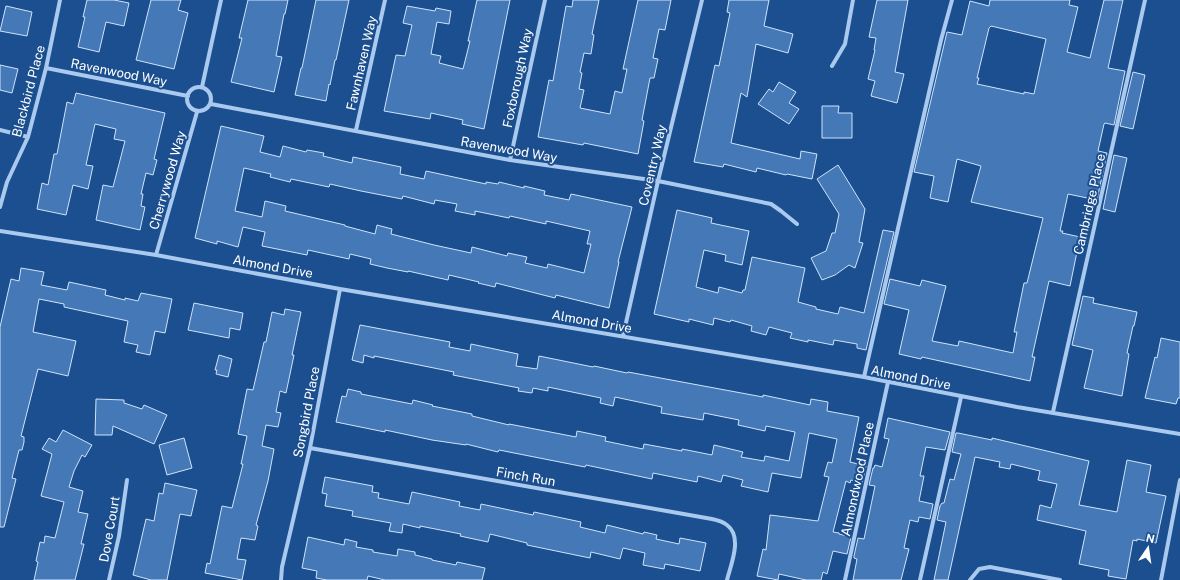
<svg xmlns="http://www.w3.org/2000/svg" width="1180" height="580" viewBox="0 0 1180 580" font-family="'Public Sans',sans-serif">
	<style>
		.building { fill: #4478b7; stroke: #cfe3fa; fill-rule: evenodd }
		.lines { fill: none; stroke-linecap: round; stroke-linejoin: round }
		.minor { stroke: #a9c9ee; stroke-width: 4 }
		.labels { text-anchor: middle; stroke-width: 4; stroke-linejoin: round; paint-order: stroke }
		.street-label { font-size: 13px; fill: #fff; stroke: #1b4f8f }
	</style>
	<rect width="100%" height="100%" fill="#1b4f8f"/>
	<!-- building -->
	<path class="building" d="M87,0H114L129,3L124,26L106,22L99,52L78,47L85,17H83Z
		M151,0H181L178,10L188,13L174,69L136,60Z
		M248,0H288L285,14H284L276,56L282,57L274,92L231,82L242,38H239Z
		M316,0H349L336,60H335L330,85L329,84L326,101L295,95L301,68H302Z
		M477,0H510L484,129L462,124L463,120L431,113L430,119L384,111L396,55L405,56L412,25L403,23L407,6L435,11L436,8L451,11L449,24L437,22L431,54L441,56L439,63L463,69L470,41H468Z
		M573,0H599L592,34L594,35L591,54L584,53L580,72L582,73L579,89L584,90L580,108L610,114L615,91L622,93L627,69H623L638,0H671L665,30L659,29L653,58L658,59L654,78H650L642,120L644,121L638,154L584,143L583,145L538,137L549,80L553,81L566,6L572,7Z
		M729,0H769L764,26L793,34L788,53L756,44L747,97L741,93L731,143L800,159L801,151L817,154L812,179L787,174L786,175L757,168L756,172L724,164L723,167L694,162L715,65L719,66L730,13L727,12Z
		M877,0H908L895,72L904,74L897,103L871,96L875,81L868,79L875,50H874L876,38L869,37Z
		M990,0H1070L1069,5L1078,7L1067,52L1090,58L1104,0H1123L1108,68L1125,71L1114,125L1105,123L1104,124L1098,151L1107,153L1097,200L1068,194L1060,231H1063L1062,233L1080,237L1070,286L1049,281L1032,357H1035L1030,381L922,357L921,359L899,354L909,310L884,304L890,279L920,286L922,280L946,286L932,341L958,346L959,341L1013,353L1017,332H1014L1024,283H1027L1043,218L971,202L981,166L957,159L948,202L930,198L934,176L914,172L947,32L962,35L970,1L989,6ZM991,26L1046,39L1034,94L1024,92V94L977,84L979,78H977L989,28Z
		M6,6L32,12L27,36L0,31Z
		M0,65L18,69L12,93L0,90Z
		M1133,72L1145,75L1133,129L1120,126Z
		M779,82L796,92L789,103L799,109L789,124L758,104L769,89L773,92Z
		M76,93L165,113L154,159L157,160L153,175L146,173L141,194H143L141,206L145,207L140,230L96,220L103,185L113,187L125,141L114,139L116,129L95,124L86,165L93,166L88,189L73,185L66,215L37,209L42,183L48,185L54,154H57L67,102L73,104Z
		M822,106H839L838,113H852V138H822Z
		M221,126L264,136L260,152L280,157L283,146L306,152L307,150L324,153L323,156L352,163L353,157L401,167L400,174L424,179L426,171L486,184V182L498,184L499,182L524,188V186L545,191L544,195L569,200L571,194L632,207L618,262H619L609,308L556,295L555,298L496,283L495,287L478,283L479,282L449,275L448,280L408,271V272L387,268L370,264L371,259L350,254L349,259L308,250L307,255L262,246L265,232L243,227L238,247L217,241V244L195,238ZM244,168L271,174L270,177L290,182L291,179L329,187L330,184L361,191L402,199L403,196L434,204L435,200L457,204L455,211L475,215V211L509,218L510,216L546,224V221L590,231L587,244H591L584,273L548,264L547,268L525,263L527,257L508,253L507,256L472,247L471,253L434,245L391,234L392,229L377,225L375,234L345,226V225L285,211L286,206L265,201L262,217L235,211Z
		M1114,155L1127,158L1115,212L1103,209Z
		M838,165L865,209L859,242L863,243L855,268L849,265L835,275L822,280L811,258L826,251L832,233H835L839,214L817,179Z
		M677,210L712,218L711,223L749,231L742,265L725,261L726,255L704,250L696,287L718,293L719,287L742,293L743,290H745L752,257L805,268L798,302L816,307V309L838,314L840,307L864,313L883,230L894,232L866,350L857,348V344L834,340L833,345L808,340V342L790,338L792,333L769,327L766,335L751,331L752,326L731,320L730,322L714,318L713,325L689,319V322L654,314Z
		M21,268L44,272L41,285L67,290L69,282L106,290L105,295L125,300V298L138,301L141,293L172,299L165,333L155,331L150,355L136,352L138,345L124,342L128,321L64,307V304L39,299L33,332L76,341L68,376L38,369L21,436L24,437V442L22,450H19L12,478L16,479L4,527H0V327L11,279L19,281Z
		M1083,296L1094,298L1093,303L1137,312L1134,326H1133L1127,353L1129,354L1122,396L1084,388L1093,350L1072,345Z
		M194,303L243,313L240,330L230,328L229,338L188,330Z
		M285,309L301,312L292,355H294L286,393L280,391L276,412L281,413L278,427L266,425L262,446L274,449L268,481L256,525L258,526L255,540L241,538L237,559L246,560L242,580L205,573L207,563L210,564L222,506L232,508L243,464H241L247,436L238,434L247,389L253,390L264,342H266L272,312L284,315Z
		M360,325L450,342L449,347L470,351L471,344L518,354L516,366L537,369L539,356L593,367L594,366L627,373L628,372L763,397V395L810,405L811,399L828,402L827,411L859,417L850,462L866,466L862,483L851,480L850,483L846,481L833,532L839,533V534L851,537L847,554L833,551L827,574L823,572L821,580H806L779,574L778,580L757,576L763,549L766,550L770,515L818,521L829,477L824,476L828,462L832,463L837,439L809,433L801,478L772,473L768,492L741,486L743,480L723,475L721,482L698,476L697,482L653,473L652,479L586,465L585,467L499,450L498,452L466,444V445L432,440L385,430V432L336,422L342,396L346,397L348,389L361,392V394L412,404L413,400L433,405L432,406L472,414V416L509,425V424L576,437L577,431L606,437L605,441L643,449L644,444L682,451V449L712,455L714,445L743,452L741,457L764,461L765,456L789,461L795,432L766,426L765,431L738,425L739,420L704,413L703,420L661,413L662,407L615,397L613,406L600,403L601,398L548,387V391L533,388L532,393L518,391L519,388L453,375L454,372L374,356V358L364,355L363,363L352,360Z
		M1161,338L1180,342V398H1178L1176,404L1145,398L1155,357L1157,358Z
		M219,355L232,359L228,377L216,374L217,370H215Z
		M96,399L124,400V403L142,409L144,405L167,415L154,444L113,426L112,435H95Z
		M888,418L950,432L945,450L926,447L920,476H924L919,501L933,504L930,519L919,517L918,522L910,520L904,548L909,549L901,580H853L857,559L854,558V556L858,538L864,539L875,486L869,485L873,468H874L875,465L882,467L889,439L884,438Z
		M63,430L92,445L85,457L82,455L74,471L69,487L83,491L78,512L88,514L81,544H84L75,580H34L38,562L36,561L40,542L44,543L45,536L55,538L64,502L41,496L52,454L42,449L49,438L56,442Z
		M956,433H958L992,440V438L1089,461L1079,505L1117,512L1127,460L1151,465L1146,492L1166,496L1156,543L1137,539V541L1133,540L1126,579L1108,576L1109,570L1079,564L1086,531L1037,520L1040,505L1051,508L1057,484L1038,480L1040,471L1011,464L1010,469L999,467L1000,462L975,457L948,580H934L946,522L937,520L940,506L942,503H944L950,479L954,480L961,454L952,452Z
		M184,438L192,468L167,475L159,445Z
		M325,477L373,486L372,492L379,493L378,498L409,504L412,492L460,502L459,506L480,510L481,504L533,515L534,512L581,522L580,527L605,533L607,525L643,534L644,532L657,535L656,539L679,544L680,538L706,543L700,571L665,564L664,569L643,565L645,553L623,548L620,559L591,552L590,558L527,545V543L490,534L488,542L460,536L461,534L420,526V528L403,524L402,533L389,531L391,523L352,516L353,511L325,506L327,494L322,493Z
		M165,483L197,490L191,516L180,514L167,580H151L133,575L146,519L154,521L159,493L163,494Z
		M308,537L344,545L345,539L357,542L356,547L373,550V552L397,556L398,549L415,552V555L432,559V560L456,565L457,562L485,568L482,580H385L368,576L367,580H327L316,578L317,571L302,568Z"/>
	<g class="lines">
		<!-- minor -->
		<path class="minor" d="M832,66L845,44L853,0
			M46,68L188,96
			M187 99a12 12 0 1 1 24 0a12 12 0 1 1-24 0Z
			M202,87L221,0
			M211,104L510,160L658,181L771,204L781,211L797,224
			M0,130L28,137
			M356,130L385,0
			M510,160L545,0
			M0,207L7,182L28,137L46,68L60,0
			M0,231L156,255L340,289L864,377L1017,407L1180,434
			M156,255L197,112
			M623,336L658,181L702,0
			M864,377L941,40L952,0
			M1053,412L1145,0
			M310,448L712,519C717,520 723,522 727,525C743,537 731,564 727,580
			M109,580L119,536L127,480
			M281,580L282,567L310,448L340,289
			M845,580L888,382
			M920,580L961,397
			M970,580L979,569L990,567L1060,580
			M1161,580L1180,480"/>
	</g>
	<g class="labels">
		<!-- street labels -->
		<g class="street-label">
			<text transform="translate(361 63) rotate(-77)" y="5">Fawnhaven Way</text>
			<text transform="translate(119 72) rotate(11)" y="5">Ravenwood Way</text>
			<text transform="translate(517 78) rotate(-78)" y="5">Foxborough Way</text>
			<text transform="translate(28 91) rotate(-75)" y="5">Blackbird Place</text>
			<text transform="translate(509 149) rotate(10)" y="5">Ravenwood Way</text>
			<text transform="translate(652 165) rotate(-77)" y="5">Coventry Way</text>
			<text transform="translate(167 180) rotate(-74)" y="5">Cherrywood Way</text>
			<text transform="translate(1089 204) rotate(-77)" y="5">Cambridge Place</text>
			<text transform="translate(273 266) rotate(10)" y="5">Almond Drive</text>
			<text transform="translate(592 321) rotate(10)" y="5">Almond Drive</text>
			<text transform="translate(911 377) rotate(11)" y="5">Almond Drive</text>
			<text transform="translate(306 412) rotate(-79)" y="5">Songbird Place</text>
			<text transform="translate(526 476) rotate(10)" y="5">Finch Run</text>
			<text transform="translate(857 479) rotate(-78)" y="5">Almondwood Place</text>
			<text transform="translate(109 529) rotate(-80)" y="5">Dove Court</text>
		</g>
	</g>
	<!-- north arrow -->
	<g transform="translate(1148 548) rotate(13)" stroke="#1b4f8f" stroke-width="3" paint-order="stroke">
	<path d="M0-3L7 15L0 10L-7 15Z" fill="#ffffff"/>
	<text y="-6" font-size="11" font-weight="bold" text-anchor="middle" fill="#ffffff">N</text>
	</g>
</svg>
